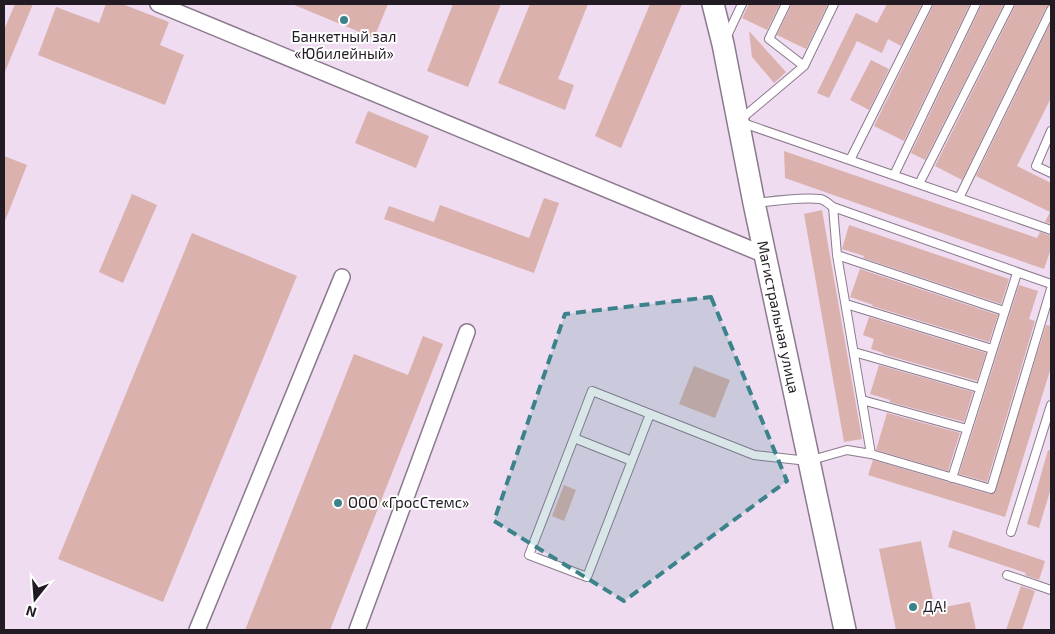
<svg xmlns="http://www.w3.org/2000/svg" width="1055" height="634" viewBox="0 0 1055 634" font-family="'Exo 2',sans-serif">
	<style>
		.building { fill: #dab1ad }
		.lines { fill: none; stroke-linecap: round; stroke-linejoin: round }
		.service-casing { stroke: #8b7a8d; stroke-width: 10 }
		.minor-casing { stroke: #8b7a8d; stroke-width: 18 }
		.secondary-casing { stroke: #8b7a8d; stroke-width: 24 }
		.service { stroke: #fff; stroke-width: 8 }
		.minor { stroke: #fff; stroke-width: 15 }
		.secondary { stroke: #fff; stroke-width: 21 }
		.marked { fill: #3b828a; fill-opacity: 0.2; stroke: #3b828a; stroke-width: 4; stroke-dasharray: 10 6; stroke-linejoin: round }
		.poi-dot { fill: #3b828a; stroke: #fff; stroke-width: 2 }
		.labels { text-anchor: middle; stroke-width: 4; stroke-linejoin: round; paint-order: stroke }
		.poi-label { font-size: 15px; fill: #221b23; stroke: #fff; text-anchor: start }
		.street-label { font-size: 15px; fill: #221b23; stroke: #fff }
	</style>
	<rect width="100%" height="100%" fill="#efdcf1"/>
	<!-- building -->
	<path class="building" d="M15,4H33L4,74V30Z
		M106,4H122L169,22L160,45L184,55L165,105L38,55L56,7L99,23Z
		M292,4H388L374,38Z
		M453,4H501L468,87L427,71Z
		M530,4H588L558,79L574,85L565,110L498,83Z
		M650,4H682L621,148L595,136Z
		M749,4H780L767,30L742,18Z
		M792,4H828L806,49L777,35Z
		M887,4H922L901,46L888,39L882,53L857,41L829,98L817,93L856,13L877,23Z
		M934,4H970L904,141L874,126Z
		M982,4H1004L925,160L911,153Z
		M1016,4H1051L1046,8L962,180L935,166Z
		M1051,22V98L1017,166L1051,183V224L1045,222L1050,212L976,176Z
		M749,31L786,72L774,83L752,57Z
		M871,60L889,69L869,110L850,100Z
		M368,111L429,136L416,168L355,143Z
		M784,151L1037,238L1040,232L1051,236V249L1044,269L785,178Z
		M4,156L27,165L5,221H4Z
		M132,194L157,205L123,283L99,272Z
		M544,198L559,203L534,273L384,219L389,206L434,222L440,205L529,238Z
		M822,210L862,439L844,442L804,214Z
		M849,225L1009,279L1001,304L863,258L864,256L842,249Z
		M192,233L297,276L163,602L58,559Z
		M860,269L998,315L989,342L872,306L873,305L850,297Z
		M1019,285L1038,291L1029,319L1035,321L987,482L959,474Z
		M869,317L986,353L977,381L883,354V353L871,349L874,339L863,335Z
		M1046,325L1051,326V367L1005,517L868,475L873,460L989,494L994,493Z
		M423,336L443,344L330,630H245L354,354L408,375Z
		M879,365L973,392L964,422L890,402V400L870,394Z
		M694,366L730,380L715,418L679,404Z
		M887,413L960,433L948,471L876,450Z
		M1048,450L1051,451V488L1039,528L1027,524Z
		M564,485L576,490L564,521L552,516Z
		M953,530L1045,561L1039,580L1025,575L1026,573L948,547Z
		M921,541L935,609L970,602L976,630H896L879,549Z
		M1021,586L1035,591L1022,630H1006Z"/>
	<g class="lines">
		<!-- service casing -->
		<g class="service-casing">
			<path id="service" d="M786,4L769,39L804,66
				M726,38L742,4
				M740,120L804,66L834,4
				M740,122L1051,230
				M1051,131L1036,166L1051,173
				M850,160L928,4
				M894,175L976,4
				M919,184L1010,4
				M959,198L1051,10
				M756,203C771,201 805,197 820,199C825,200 829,204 833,207L837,255L871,454
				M833,207L1051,284
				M837,255L1004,311
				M846,304L992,349
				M854,352L979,388
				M862,400L967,429
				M574,438L529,555L587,577L650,414
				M632,461L574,438L592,391L754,455L808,461L847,450L871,454L991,489L1051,289
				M952,478L1017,273
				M1011,532L1051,405
				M1007,575L1051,590"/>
		</g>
		<!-- minor casing -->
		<g class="minor-casing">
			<path id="minor" d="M158,4L765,255
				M197,630L342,277
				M357,630L467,332"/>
		</g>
		<!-- secondary casing -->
		<g class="secondary-casing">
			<path id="secondary" d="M713,4L723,44L754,203L845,630"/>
		</g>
		<!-- service -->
		<use href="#service" class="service"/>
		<!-- minor -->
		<use href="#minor" class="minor"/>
		<!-- secondary -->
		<use href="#secondary" class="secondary"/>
	</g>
	<!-- marked area -->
	<path class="marked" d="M711,297L787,481L624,601L494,521L565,314Z"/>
	<!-- markers -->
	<g class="poi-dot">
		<circle cx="344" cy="20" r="5"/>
		<circle cx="338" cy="503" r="5"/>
		<circle cx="913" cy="607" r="5"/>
	</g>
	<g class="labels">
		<!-- poi labels -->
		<g class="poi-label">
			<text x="344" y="42" text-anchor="middle">Банкетный зал<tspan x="344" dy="17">«Юбилейный»</tspan></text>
			<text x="348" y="508">ООО «ГросСтемс»</text>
			<text x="923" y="612">ДА!</text>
		</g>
		<!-- street labels -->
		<g class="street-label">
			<text transform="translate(778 317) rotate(78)" y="5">Магистральная улица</text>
		</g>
	</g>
	<!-- border -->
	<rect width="1055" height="634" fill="none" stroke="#221b23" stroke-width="10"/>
	<!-- north arrow -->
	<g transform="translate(35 599) rotate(197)" stroke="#ffffff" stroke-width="4" paint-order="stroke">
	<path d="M0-4L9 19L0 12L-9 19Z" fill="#221b23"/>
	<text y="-8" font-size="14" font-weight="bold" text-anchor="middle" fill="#221b23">N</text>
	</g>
</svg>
